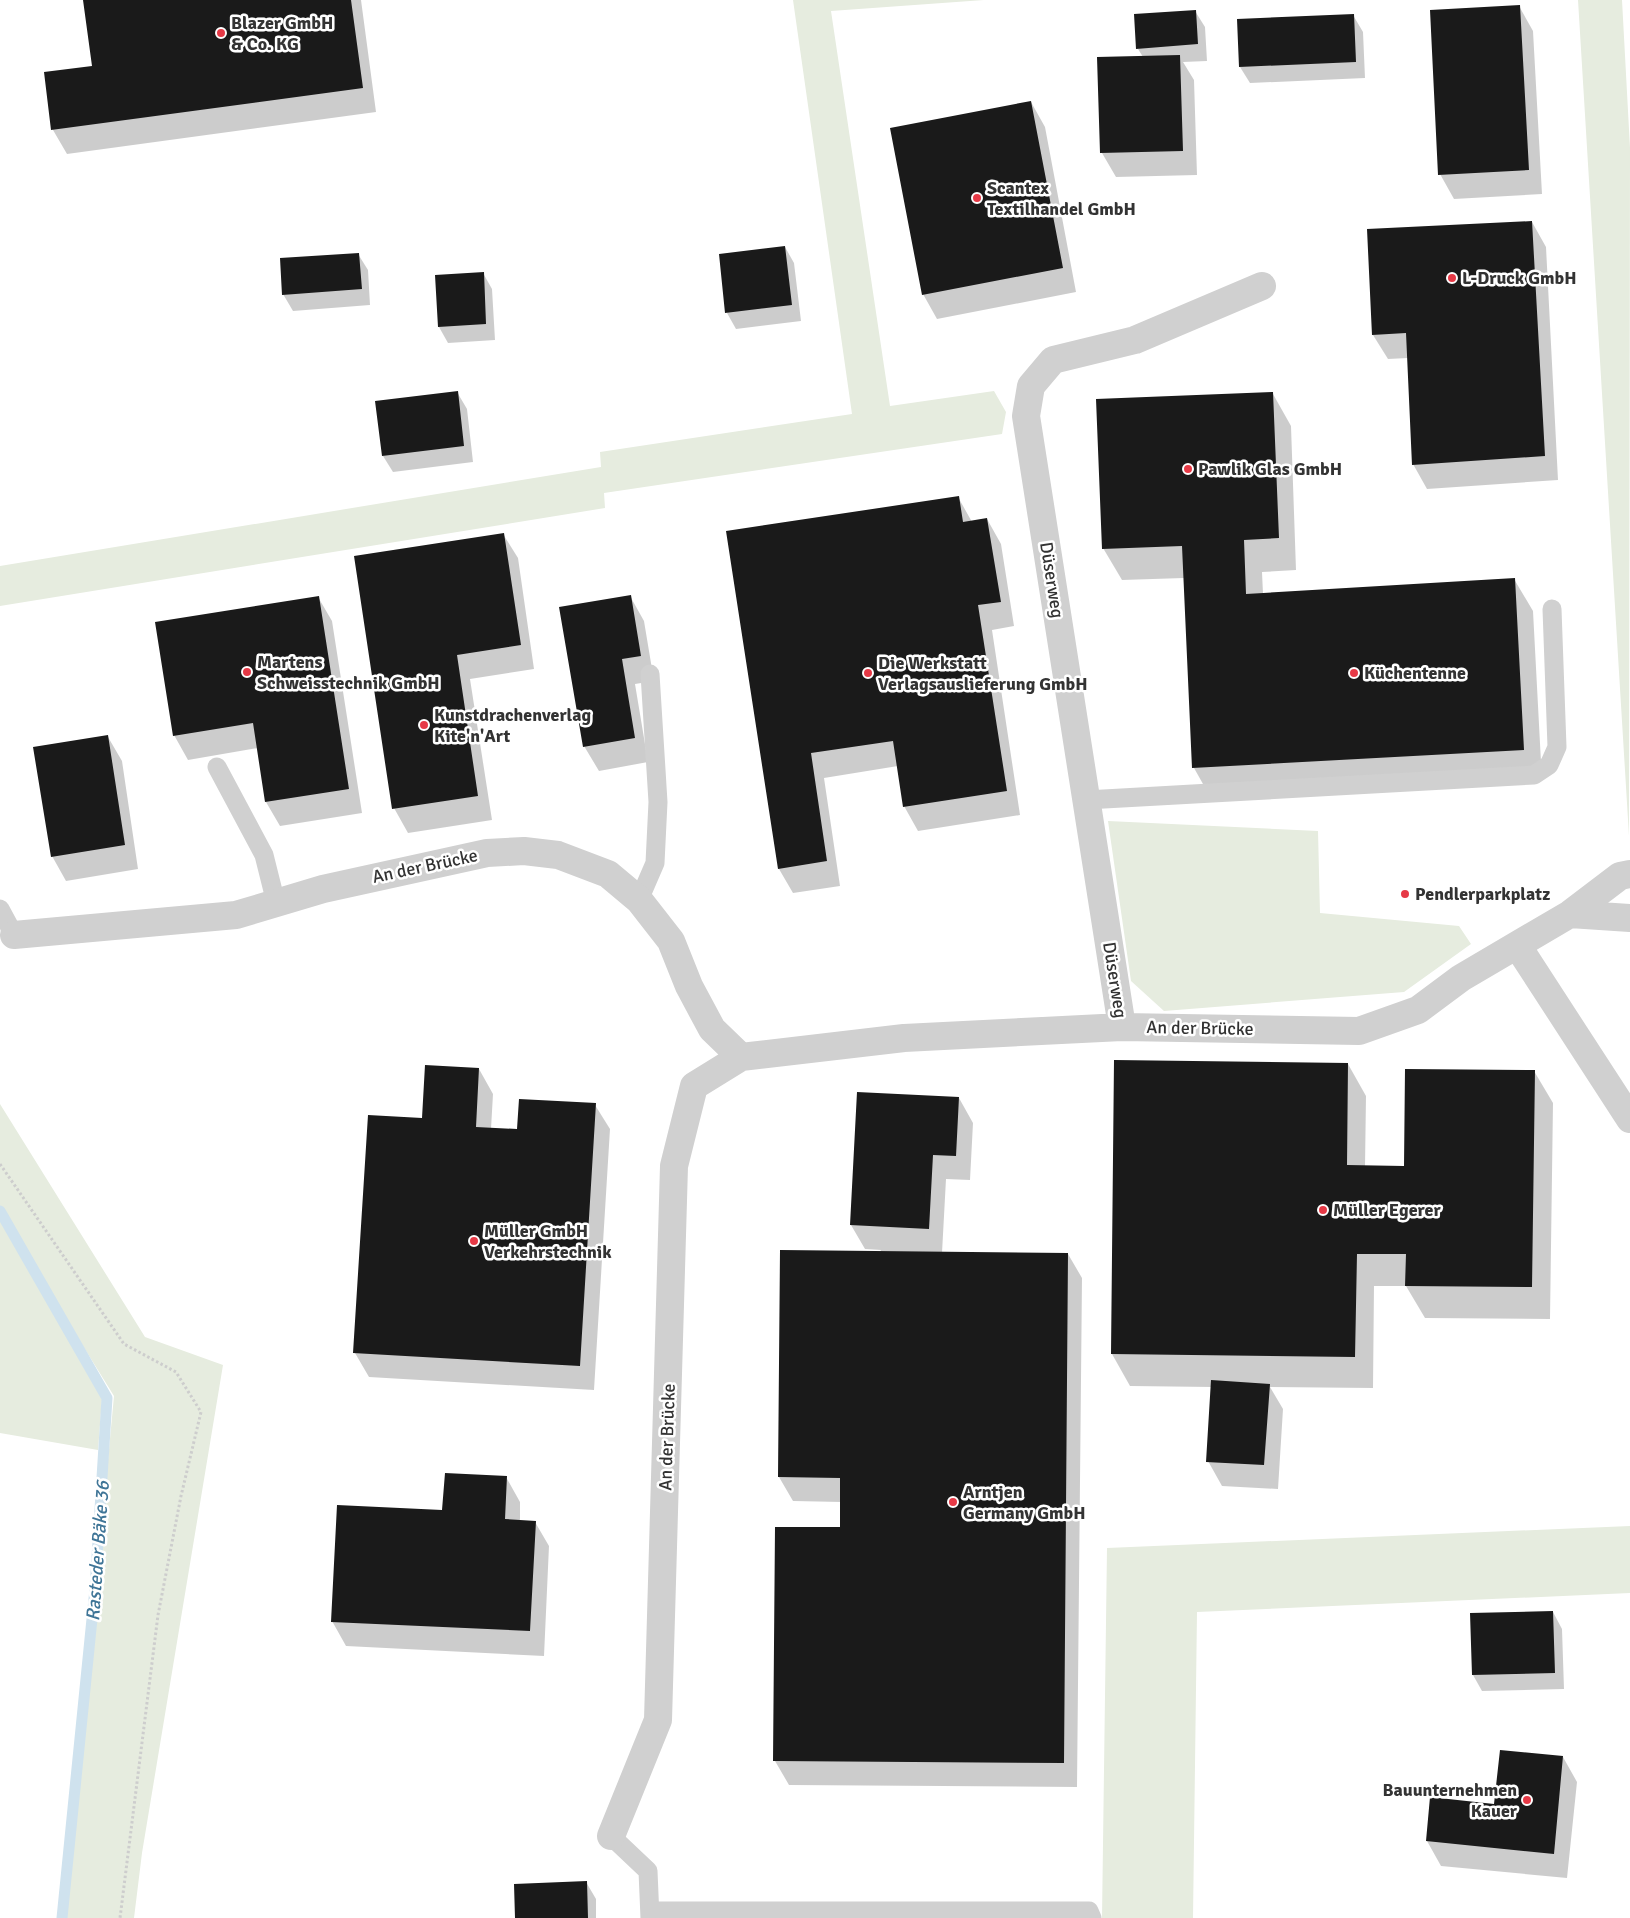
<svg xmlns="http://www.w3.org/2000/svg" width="1630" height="1918" viewBox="0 0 1630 1918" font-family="Signika,sans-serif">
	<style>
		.green { fill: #e6ecdf }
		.shadow { fill: #0003 }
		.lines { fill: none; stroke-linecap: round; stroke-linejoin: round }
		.stream { stroke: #cfe2ee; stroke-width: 11 }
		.building { fill: #1a1a1a }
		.path { stroke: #cdcdcd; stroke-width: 3; stroke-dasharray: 2.5 2.5; stroke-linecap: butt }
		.lane { stroke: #d0d0d0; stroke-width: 19 }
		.street { stroke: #d0d0d0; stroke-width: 28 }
		.poi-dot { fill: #e63946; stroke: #fff; stroke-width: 2 }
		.labels { text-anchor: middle; stroke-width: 5; stroke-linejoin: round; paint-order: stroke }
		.poi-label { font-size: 18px; font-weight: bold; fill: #333; stroke: #fff; text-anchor: start }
		.street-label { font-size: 18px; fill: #333; stroke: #fff }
		.water-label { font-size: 19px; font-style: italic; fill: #3f7597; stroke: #fff }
	</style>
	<rect width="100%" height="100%" fill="#fff"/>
	<!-- green -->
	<path class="green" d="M793,0H984L831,11L890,406L994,391L1006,412L1002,434L604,493L605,508L0,606V566L601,467L600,452L852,414Z
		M1578,0H1622L1630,148L1629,836Z
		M1108,821L1318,831L1320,913L1459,926L1471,944L1404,992L1164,1011L1131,981Z
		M0,1104L145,1337L223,1365L142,1853L134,1918H65L114,1396L0,1212Z
		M0,1220L102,1399L98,1450L0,1433Z
		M1630,1526V1593L1197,1612L1193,1918H1102L1107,1548Z"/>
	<!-- shadow -->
	<path class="shadow" d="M84,0H361L376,112L67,154L53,130L45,73L93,67Z
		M1519,6L1533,31L1542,194L1454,199L1440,174Z
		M1195,11L1205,27L1207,61L1183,62L1194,80L1197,175L1116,177L1102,153L1099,58L1143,57L1138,49Z
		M1353,15L1363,32L1365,78L1250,83L1240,67Z
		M1031,102L1045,127L1076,292L937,319L923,294Z
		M1532,222L1546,247L1558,480L1427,489L1413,464L1408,358L1388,359L1373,335Z
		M785,247L794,263L801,321L736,329L727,313Z
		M358,254L368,270L370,305L293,311L283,294Z
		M483,273L492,289L495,340L448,343L439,327Z
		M457,392L467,409L473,462L393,472L383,456Z
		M1273,394L1291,426L1296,570L1262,572L1263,594L1514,579L1533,611L1542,781L1212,800L1194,768L1184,578L1122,580L1103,548Z
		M958,497L972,522L987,519L1001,544L1014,626L992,630L1020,815L918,831L904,806L898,766L824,778L840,886L793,893L779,869L728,532Z
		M503,534L518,558L534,669L470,679L492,820L408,833L394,808Z
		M630,596L644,621L654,681L635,684L648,762L599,771L584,746Z
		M318,597L332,621L362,813L280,826L266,802L258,748L188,760L174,735Z
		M108,737L122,761L138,869L66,881L52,856Z
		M1115,1062L1348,1064L1366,1096L1365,1167H1405L1534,1071L1553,1103L1550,1319L1425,1318L1406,1286H1374L1373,1388L1270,1387L1283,1409L1278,1489L1222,1486L1208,1461L1212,1387L1130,1386L1112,1354Z
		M479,1069L493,1094L491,1129L519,1131L595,1105L610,1129L594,1390L369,1377L355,1353L423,1119Z
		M959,1098L973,1123L970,1180L946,1179L942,1253L1068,1254L1082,1278L1077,1787L789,1785L775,1761L841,1529L842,1502L793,1501L779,1477L880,1252L881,1250L865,1249L851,1225Z
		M506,1477L520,1502V1521L535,1522L549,1546L544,1656L346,1646L332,1621L443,1512Z
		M1553,1612L1562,1629L1564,1689L1482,1691L1473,1675Z
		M1563,1757L1577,1782L1567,1878L1441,1866L1427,1841L1431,1798L1496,1805Z
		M586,1882L596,1899V1918H516Z"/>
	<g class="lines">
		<!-- stream -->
		<path class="stream" d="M0,1211L107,1398L95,1589L62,1918"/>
	</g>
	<!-- building -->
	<path class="building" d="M83,0H351L363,88L51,130L44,72L92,66Z
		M1520,5L1529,170L1438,175L1430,10Z
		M1196,10L1198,44L1136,49L1134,14Z
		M1354,14L1356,62L1239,67L1237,19Z
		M1180,55L1183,151L1100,153L1097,57Z
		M1031,101L1063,268L922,295L890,128Z
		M1532,221L1545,456L1412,465L1406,333L1372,335L1367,229Z
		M785,246L792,305L725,313L719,254Z
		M359,253L362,289L282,295L280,258Z
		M484,272L486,324L438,327L435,275Z
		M458,391L464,446L382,456L375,401Z
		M1273,392L1279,538L1244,540L1246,594L1515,578L1524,750L1192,768L1182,546L1102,549L1096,399Z
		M959,496L963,522L987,518L1001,602L978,605L1007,791L903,807L893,741L811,753L827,861L778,869L726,531Z
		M504,533L521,645L457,655L478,796L392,809L354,556Z
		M631,595L641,656L622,659L635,738L583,747L559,607Z
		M319,596L349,789L265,802L253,723L173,736L155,622Z
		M108,735L125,845L51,857L33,747Z
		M1114,1060L1348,1063L1347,1165L1404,1166L1405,1069L1535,1070L1532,1287L1405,1286L1406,1254H1357L1355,1357L1111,1354Z
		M425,1065L479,1068L476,1127L517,1129L519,1099L596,1103L580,1366L353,1353L368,1115L422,1118Z
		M857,1092L959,1097L956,1156L933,1155L929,1229L850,1225Z
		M780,1250L1068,1253L1064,1763L773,1761L775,1527H840V1478L778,1477Z
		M1211,1380L1270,1384L1264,1465L1206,1462Z
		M445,1473L507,1476L505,1519L536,1521L530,1631L331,1622L337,1505L442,1510Z
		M1553,1611L1555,1673L1472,1675L1470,1613Z
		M1500,1750L1563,1756L1554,1854L1426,1841L1430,1797L1494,1804Z
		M587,1881L588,1918H515L514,1884Z"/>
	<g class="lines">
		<!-- path -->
		<path class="path" d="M0,1164L124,1344L176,1372L201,1412L181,1496L158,1615L120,1918"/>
		<!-- lane -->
		<path class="lane" d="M217,767L264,855L276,903
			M1086,800L1534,775L1549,765L1557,747L1552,609
			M639,900L655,863L658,802L650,674
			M0,909L14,935
			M611,1836L648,1871L650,1918
			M650,1911H1089L1092,1918"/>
		<!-- street -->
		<path class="street" d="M1570,914L1630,918
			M14,935L236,915L323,889L487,853L524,851L558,855L608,874L639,900L671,941L689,986L712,1029L741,1057
			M1517,945L1630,1119
			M1122,1027L1026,416L1031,386L1053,360L1135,340L1262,286
			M611,1836L658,1720L674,1166L694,1086L741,1057L904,1038L1122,1027L1359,1031L1418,1010L1461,978L1570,914L1620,876L1630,874"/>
	</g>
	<!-- markers -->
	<g class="poi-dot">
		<circle cx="221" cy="33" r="5"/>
		<circle cx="977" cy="198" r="5"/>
		<circle cx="1452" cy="278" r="5"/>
		<circle cx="1188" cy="469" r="5"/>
		<circle cx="247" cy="672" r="5"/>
		<circle cx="868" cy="673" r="5"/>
		<circle cx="1354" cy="673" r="5"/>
		<circle cx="424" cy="725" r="5"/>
		<circle cx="1405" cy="894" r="5"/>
		<circle cx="1323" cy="1210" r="5"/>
		<circle cx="474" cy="1241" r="5"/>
		<circle cx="953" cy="1502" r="5"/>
		<circle cx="1527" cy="1800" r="5"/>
	</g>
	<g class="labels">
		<!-- poi labels -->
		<g class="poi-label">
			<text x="231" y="29">Blazer GmbH<tspan x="231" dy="21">&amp; Co. KG</tspan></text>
			<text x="987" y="194">Scantex<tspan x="987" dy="21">Textilhandel GmbH</tspan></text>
			<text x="1462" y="284">L-Druck GmbH</text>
			<text x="1198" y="475">Pawlik Glas GmbH</text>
			<text x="257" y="668">Martens<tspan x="257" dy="21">Schweisstechnik GmbH</tspan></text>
			<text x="878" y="669">Die Werkstatt<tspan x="878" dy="21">Verlagsauslieferung GmbH</tspan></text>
			<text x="1364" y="679">Küchentenne</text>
			<text x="434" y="721">Kunstdrachenverlag<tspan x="434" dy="21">Kite'n'Art</tspan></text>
			<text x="1415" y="900">Pendlerparkplatz</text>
			<text x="1333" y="1216">Müller Egerer</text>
			<text x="484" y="1237">Müller GmbH<tspan x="484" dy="21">Verkehrstechnik</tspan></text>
			<text x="963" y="1498">Arntjen<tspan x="963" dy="21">Germany GmbH</tspan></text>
			<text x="1517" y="1796" text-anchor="end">Bauunternehmen<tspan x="1517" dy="21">Kauer</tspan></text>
		</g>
		<!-- street labels -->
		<g class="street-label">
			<text transform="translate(1052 580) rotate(81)" y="6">Düserweg</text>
			<text transform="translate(425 866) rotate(-12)" y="6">An der Brücke</text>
			<text transform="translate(1115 980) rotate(81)" y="6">Düserweg</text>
			<text transform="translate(1200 1028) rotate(1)" y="6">An der Brücke</text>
			<text transform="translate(667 1437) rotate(-88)" y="6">An der Brücke</text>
		</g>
		<!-- water labels -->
		<g class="water-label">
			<text transform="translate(97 1551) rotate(-86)" y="7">Rasteder Bäke 36</text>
		</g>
	</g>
</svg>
